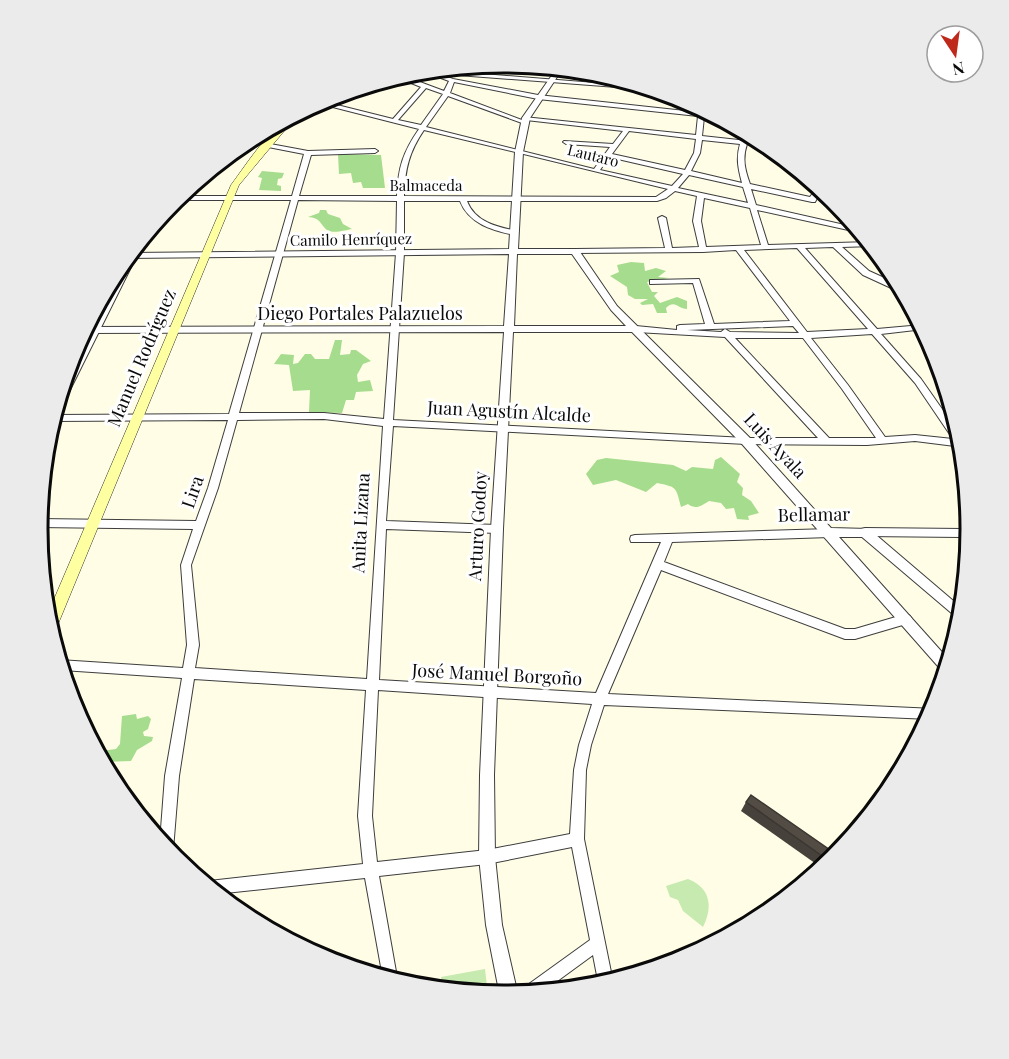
<svg xmlns="http://www.w3.org/2000/svg" width="1009" height="1059" viewBox="0 0 1009 1059" font-family="'Playfair Display',serif">
	<style>
		.green { fill: #c6eaaf }
		.forest { fill: #a6dc8d }
		.lines { fill: none; stroke-linecap: round; stroke-linejoin: round }
		.minor-casing { stroke: #3d3d3d; stroke-width: 2 }
		.tertiary-casing { stroke: #3d3d3d; stroke-width: 2 }
		.secondary-casing { stroke: #2c2c2c; stroke-width: 1 }
		.minor { fill: #fff; fill-rule: evenodd }
		.tertiary { fill: #fff; fill-rule: evenodd }
		.secondary { fill: #fdffa1; fill-rule: evenodd }
		.wall { fill: #47413b }
		.building { fill: #534c45; stroke: #3a3530; stroke-width: 1.5 }
		.labels { text-anchor: middle; stroke-width: 6; stroke-linejoin: round; paint-order: stroke }
		.far-street-label { font-size: 15px; fill: #0a0a0a; stroke: #fff }
		.street-label { font-size: 18px; fill: #0a0a0a; stroke: #fff }
		.rim { fill: none; stroke: #0a0a0a; stroke-width: 3 }
	</style>
	<rect width="100%" height="100%" fill="#fffde6"/>
	<!-- green -->
	<path class="green" d="M688,879C711,888 713,907 703,927L683,911L678,900L670,897L666,886Z
		M485,969L488,995L443,990L441,977Z"/>
	<!-- forest -->
	<path class="forest" d="M338,154L381,155L385,188H363L361,182L353,183L351,173L339,174Z
		M262,171L284,173L282,178L278,179L277,185L281,186V191L259,190L262,178L258,177Z
		M320,210H326L328,214L340,218L343,224L352,229C346,230 333,234 327,230C319,223 321,218 308,217L319,213Z
		M631,262L644,263L645,271L656,268L666,271L658,277L669,278L647,282L652,292H658L654,296L660,303L677,297L687,301V309C678,309 675,299 666,308L667,313H657L653,304L642,305L640,303L648,299H635L628,295L627,287L610,276L619,272L617,265Z
		M335,340H342L340,355L350,354L351,350H356L371,361L363,364L357,375L358,382L370,380L373,391L356,392L354,400H346L342,413L309,412L310,390L293,391L289,365L274,364L281,354L294,355L293,364L298,363L305,354H311L315,359H329Z
		M721,457L740,474L737,482L743,488L742,495L751,501L759,513L748,516L749,520L737,519L734,508L726,509L721,503L709,501C701,506 696,510 688,504L681,507C676,487 677,487 657,483L646,492L616,480L593,485L586,474L597,460L606,458L673,465L686,471L692,467L713,469L715,460Z
		M136,714L137,719L148,716L151,719L148,729L143,732L144,736L153,737L152,741L137,750L131,761L102,762L99,757L101,751L116,749L120,744L122,716Z"/>
	<g class="lines">
		<!-- minor casing -->
		<g class="minor-casing">
			<path id="minor" d="M429,70L453,79L538,95L713,114L719,117H704L702,136L766,143L771,147L747,144C742,159 745,170 750,184L810,197L818,186L822,189L815,202H812L751,189L756,205L858,228L862,233L757,210L768,245L870,242L873,246L842,247L869,271L902,286L905,292H900L863,275L833,247L805,248L877,329L922,325L924,329L881,334L921,379L963,439V447L915,441L867,445L746,444L393,426L386,521L497,525L502,529L497,533L386,529L379,680L596,693L661,542H631L630,539L631,536L635,535L830,529L834,530L835,533L834,536L830,537L672,542L664,562L845,629H855L906,614L910,616L912,619L910,622L906,624L855,639H845L661,570L608,694L935,709L930,719L604,705L591,745L586,770L584,839L613,982L599,986L593,955L541,993L519,994L522,989L590,940L572,847L487,864L379,876L398,983L383,978L365,878L216,894L204,884L209,881L363,864L358,816L366,690L194,679L179,776L173,850L170,855L160,842L165,776L182,678L62,670L59,660L183,668L187,645L181,565L193,529L38,527L39,519L196,521L208,488L228,420L52,421L54,415L229,414L291,200H174L178,196H292L304,154L263,146V144L265,143L308,151L375,149L378,151L375,153L311,155L299,196H397C398,168 403,152 419,129L317,103L321,101L393,119L421,87L396,77L401,75L444,91L449,81L422,71ZM454,82L538,99L698,116L696,135L524,117L523,118L526,120L623,131L613,144L564,141L563,142L566,144L610,147L594,169L426,127L448,96L522,123L527,122L450,93ZM426,88L443,94L421,125L398,120ZM424,130L668,189L656,197L404,196C405,169 409,152 424,130ZM629,131L696,139L694,153L685,170L612,154ZM702,140L740,144C736,158 738,168 742,183L691,171L700,153ZM609,157L683,174L672,186L600,170ZM689,175L743,187L748,203L678,188ZM675,191L697,196L693,221L699,247L672,248L666,218L662,216L658,218L665,248L575,249L571,251L575,253L703,252L736,250L790,321L714,324L699,279L653,280H650V284L693,283L705,324L680,325L677,326V330L636,326L632,329L636,332L725,337L818,438H746L393,420L404,253V201H460C469,224 492,230 514,235L518,233L517,231C497,227 475,222 467,201H657L666,198ZM704,198L750,208L761,245L706,247L701,221ZM298,200L397,201L396,253L384,419L324,413H239ZM797,248L868,329L807,332L744,250ZM793,326L799,333L730,332L725,329L721,332L687,330ZM872,334L915,383L953,439L915,435L885,437L848,385L811,338ZM735,338H803L842,389L876,438H829ZM324,419L383,426L367,679L195,668L199,645L191,565L218,488L237,420ZM378,690L592,704L579,745L574,770L570,834L487,850L377,862L372,816Z
				M446,71L645,87L656,90L444,74L443,73Z
				M142,239L144,241L60,410L54,413L62,387L130,253Z
				M865,528L963,529L971,533L970,543L961,537L865,536L861,535L860,532L861,529Z"/>
		</g>
		<!-- tertiary casing -->
		<g class="tertiary-casing">
			<path id="tertiary" d="M557,68H563L530,118L523,152L518,249H578L617,306L750,438L831,528L869,529L964,610L962,622L862,537H839L950,661L947,673L943,672L742,444L632,332H513L503,529L494,775L495,857L502,925L518,995L500,996L486,925L479,857L480,775L491,529L504,332L83,333L86,327L504,326L509,254L126,258L130,253L509,249L515,152L522,118ZM517,254H572L611,310L626,326H514Z
				M277,130L281,132L280,134H258L265,131Z"/>
		</g>
		<!-- secondary casing -->
		<g class="secondary-casing">
			<path id="secondary" d="M295,115V118L239,185L56,629L51,635L46,618L231,185C249,161 268,129 295,115Z"/>
		</g>
		<!-- minor -->
		<use href="#minor" class="minor"/>
		<!-- tertiary -->
		<use href="#tertiary" class="tertiary"/>
		<!-- secondary -->
		<use href="#secondary" class="secondary"/>
	</g>
	<!-- wall -->
	<path class="wall" d="M746,802L825,858L819,866L741,811Z"/>
	<!-- building -->
	<path class="building" d="M751,795L830,850L825,858L746,802Z"/>
	<g class="labels">
		<!-- far-street labels -->
		<g class="far-street-label">
			<text transform="translate(593 156) rotate(14)" y="5">Lautaro</text>
			<text x="426" y="191">Balmaceda</text>
			<text transform="translate(351 240) rotate(-1)" y="5">Camilo Henríquez</text>
		</g>
		<!-- street labels -->
		<g class="street-label">
			<text x="360" y="320">Diego Portales Palazuelos</text>
			<text transform="translate(142 358) rotate(-67)" y="6">Manuel Rodríguez</text>
			<text transform="translate(509 412) rotate(3)" y="6">Juan Agustín Alcalde</text>
			<text transform="translate(775 446) rotate(47)" y="6">Luis Ayala</text>
			<text transform="translate(193 492) rotate(-71)" y="6">Lira</text>
			<text transform="translate(814 515) rotate(-1)" y="6">Bellamar</text>
			<text transform="translate(361 523) rotate(-87)" y="6">Anita Lizana</text>
			<text transform="translate(478 526) rotate(-87)" y="6">Arturo Godoy</text>
			<text transform="translate(497 675) rotate(3)" y="6">José Manuel Borgoño</text>
		</g>
	</g>
	<!-- crop -->
	<path d="M0 0H1009V1059H0ZM48 529a456 456 0 1 1 912 0a456 456 0 1 1-912 0Z" fill="#ebebeb" fill-rule="evenodd"/>
	<path class="rim" d="M48 529a456 456 0 1 1 912 0a456 456 0 1 1-912 0Z"/>
	<!-- north arrow -->
	<g transform="translate(955 54) rotate(167)"><circle r="28" fill="#ffffff" stroke="#9d9d9d" stroke-width="1.5"/>
	<path d="M0-4.5L10 22L0 15L-10 22Z" fill="#bf291c"/>
	<text y="-9" font-size="16" font-weight="bold" text-anchor="middle" fill="#0a0a0a">N</text>
	</g>
</svg>
